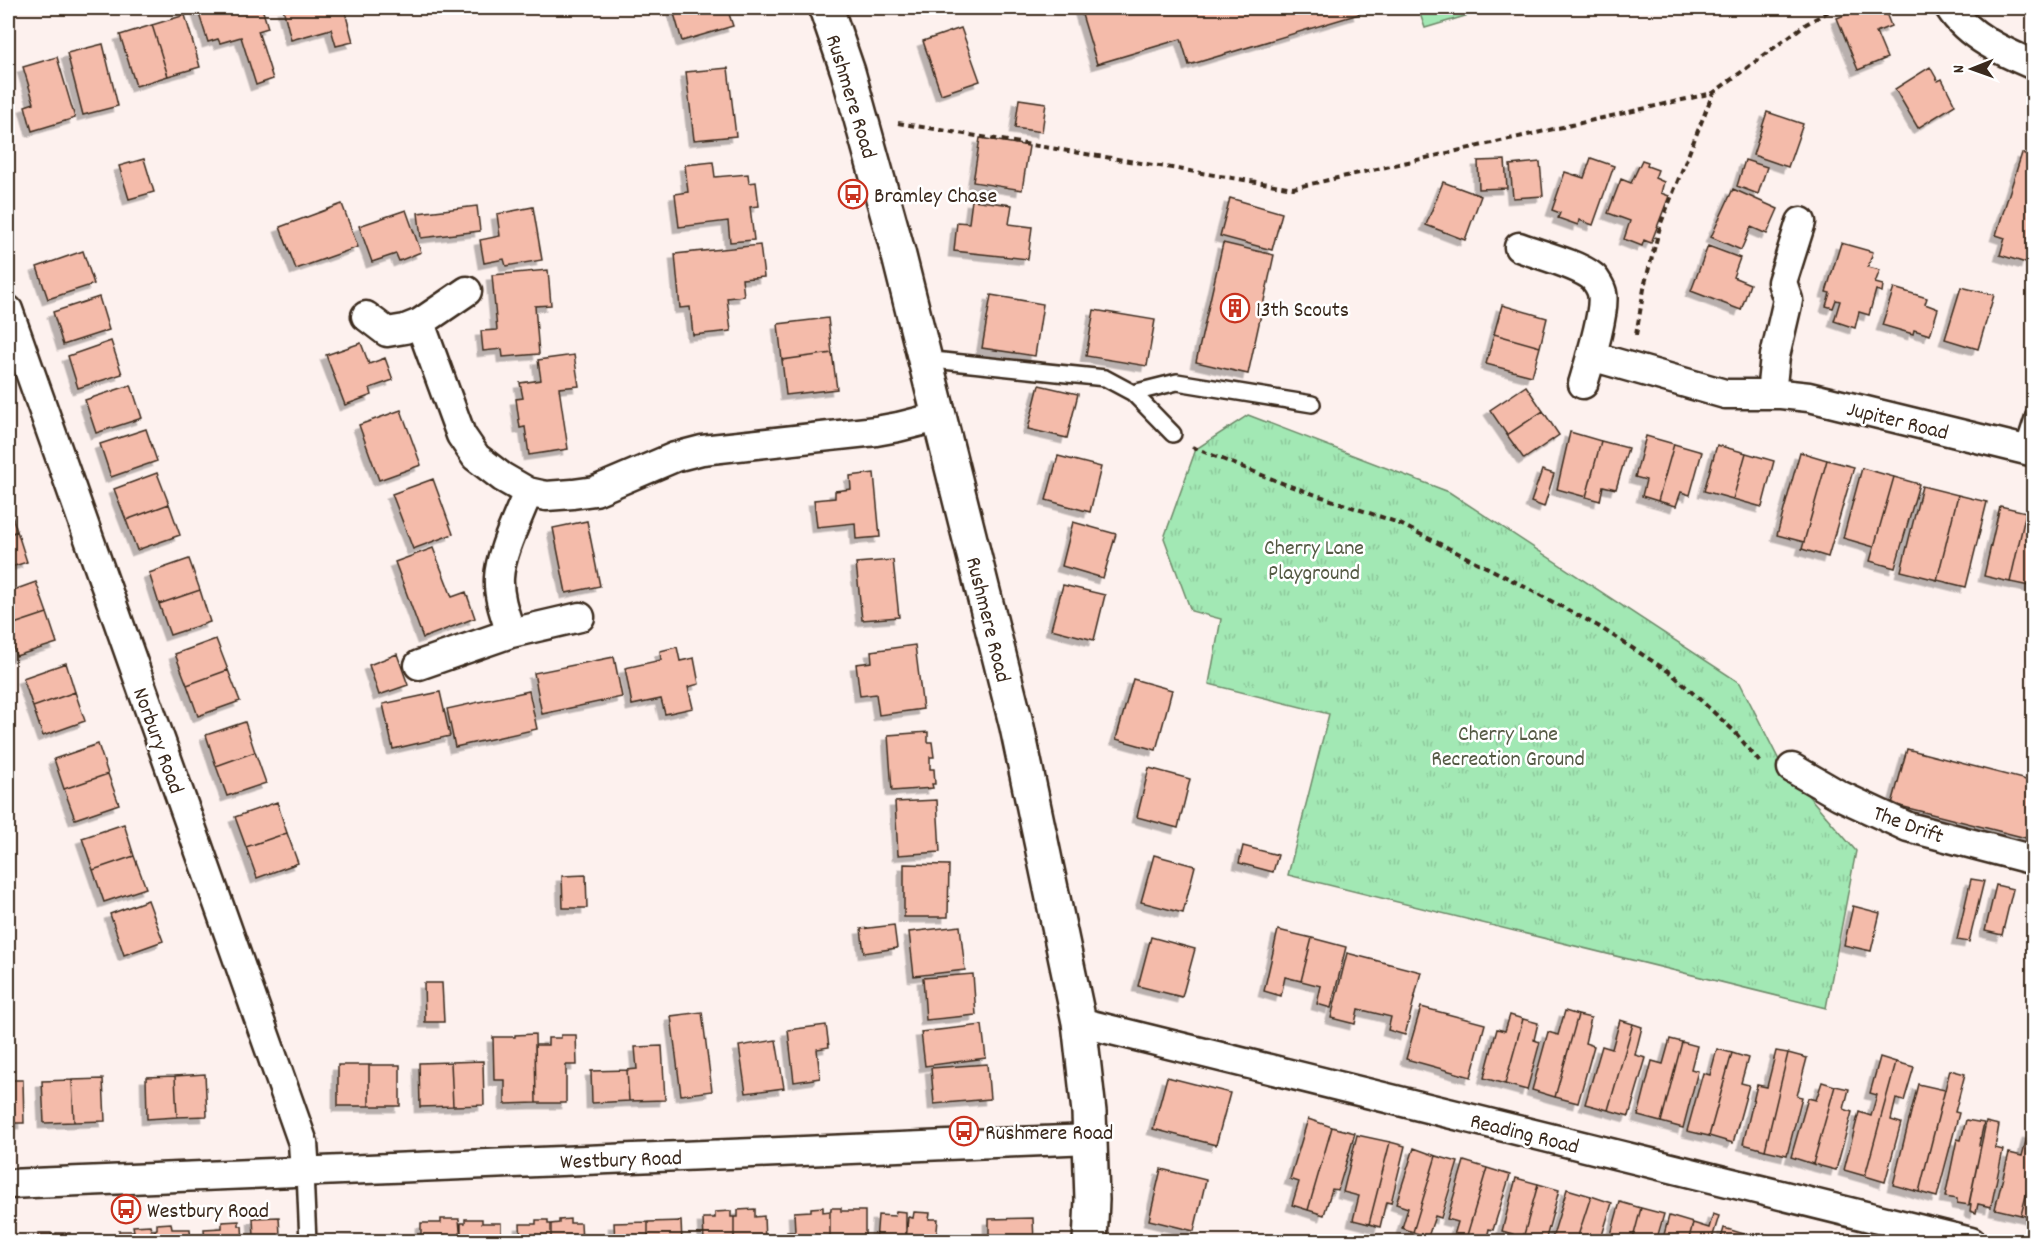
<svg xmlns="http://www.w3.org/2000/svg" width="2041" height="1249" viewBox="0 0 2041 1249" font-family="Dekko,sans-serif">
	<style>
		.grass { fill: #a2e8b4; stroke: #6e8969; stroke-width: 1.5 }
		.park { fill: url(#park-tufts); stroke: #6e8969; stroke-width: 1.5 }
		.building { fill: #f4bbaa; stroke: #3b2a1e; stroke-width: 1.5; filter: url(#shadow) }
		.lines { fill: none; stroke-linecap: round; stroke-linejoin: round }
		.service-casing { stroke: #3b2a1e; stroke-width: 20 }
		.minor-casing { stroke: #3b2a1e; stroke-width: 33 }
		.tertiary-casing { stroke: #3b2a1e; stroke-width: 38 }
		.path { stroke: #3b2a1e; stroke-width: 4; stroke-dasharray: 6 4.5; stroke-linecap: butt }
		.service { stroke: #fff; stroke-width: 15 }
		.minor { stroke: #fff; stroke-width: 28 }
		.tertiary { stroke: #fff; stroke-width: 33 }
		.labels { text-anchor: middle; stroke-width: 5; stroke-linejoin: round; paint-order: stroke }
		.street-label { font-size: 22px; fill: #3b2a1e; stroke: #fff }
		.poi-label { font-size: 22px; fill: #3b2a1e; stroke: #fff; text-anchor: start }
		.park-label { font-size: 22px; fill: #555a44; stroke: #fff }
	</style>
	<defs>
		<pattern id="park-tufts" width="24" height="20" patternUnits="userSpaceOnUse" patternTransform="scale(1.5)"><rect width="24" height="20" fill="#a2e8b4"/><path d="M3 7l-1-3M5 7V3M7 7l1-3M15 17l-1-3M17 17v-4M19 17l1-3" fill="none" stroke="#8cc79a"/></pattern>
		<filter id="shadow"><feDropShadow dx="-5.5" dy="5.5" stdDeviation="0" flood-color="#0004"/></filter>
	</defs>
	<rect width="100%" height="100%" fill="#fdf1ee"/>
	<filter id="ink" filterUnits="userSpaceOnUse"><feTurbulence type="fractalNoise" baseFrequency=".0167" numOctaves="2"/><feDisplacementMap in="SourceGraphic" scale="12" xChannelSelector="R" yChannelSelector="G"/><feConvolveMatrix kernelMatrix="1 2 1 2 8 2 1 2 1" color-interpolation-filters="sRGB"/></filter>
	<g filter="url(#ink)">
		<!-- grass -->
		<path class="grass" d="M1418,8H1492L1425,28Z"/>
		<!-- park -->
		<path class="park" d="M1248,415L1449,492L1740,683L1781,764L1856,851L1826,1008L1288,875L1329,714L1209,684L1221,619L1191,611L1164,538L1196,449Z"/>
		<!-- building -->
		<path class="building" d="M209,8H262L268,28L258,31L273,79L256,85L241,37L220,43L218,39L208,42L198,11Z
			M283,8H344L353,42L336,46L331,29L291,40Z
			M682,8H727L733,26L682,41L673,10Z
			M1080,8H1357L1359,14L1189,65L1181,39L1097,64Z
			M1862,8H1884L1891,26L1876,32L1887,58L1858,70L1837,18Z
			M185,15L200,67L168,76L152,25Z
			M152,25L168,76L136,86L120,35Z
			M961,28L980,81L941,94L923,41Z
			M103,44L118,106L83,115L67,53Z
			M57,57L75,118L32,131L25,106L34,103L23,67Z
			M1930,67L1938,81L1942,79L1955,105L1918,128L1895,89Z
			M728,68L736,136L694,140L686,72Z
			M1019,99L1046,103L1042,132L1015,128Z
			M1767,112L1803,124L1788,167L1753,155Z
			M980,138L1029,146L1022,190L973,182Z
			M2022,153L2034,157V245L2032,244L2026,263L2000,255L2005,238L1996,235Z
			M1591,158L1614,166L1593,225L1579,220L1578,225L1558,218L1560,213L1552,210L1565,172L1584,178Z
			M144,159L154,192L129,199L119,166Z
			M1505,160L1507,188L1479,189L1478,161Z
			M1642,160L1648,162L1647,166L1658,170L1655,178L1664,182L1661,193L1669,196L1651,243L1644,240L1642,246L1624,239L1630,221L1608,213L1621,179L1631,183Z
			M1745,160L1767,167L1758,194L1737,186Z
			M713,162L715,177L748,174L749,183L756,182L759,206L750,207L754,240L730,242L728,221L679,227L675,194L688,192L685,165Z
			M1540,162L1543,196L1513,198L1510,165Z
			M1443,182L1481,196L1465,240L1426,225Z
			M1733,189L1778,209L1767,234L1751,227L1741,250L1711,237Z
			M1230,198L1282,213L1272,250L1220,236Z
			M972,200L1012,205L1009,224L1032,227L1028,259L954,251L957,222L969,223Z
			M342,204L358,247L296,269L280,227Z
			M477,206L480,231L421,238L418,213Z
			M533,207L542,260L506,266L504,259L484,263L480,240L500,236L497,214Z
			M406,210L421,252L399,261L396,254L372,262L359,226Z
			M1223,243L1274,255L1248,374L1196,362Z
			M1841,243L1873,252L1868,267L1880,270L1875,283L1883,285L1882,292L1876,290L1869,315L1859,312L1855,328L1834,321L1840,301L1836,300L1833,308L1826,306L1830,293L1826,292Z
			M760,245L764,277L742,279L744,296L727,298L731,331L693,335L690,307L680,308L675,254Z
			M1708,246L1740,258L1733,277L1750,284L1741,310L1691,291Z
			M83,251L94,284L48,299L37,267Z
			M548,270L551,305L535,306L539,354L503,357L502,349L483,351L481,331L497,330L492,275Z
			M1961,287L1994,295L1978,349L1945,339Z
			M1894,288L1927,298L1925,304L1938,309L1930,335L1914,330L1913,334L1882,325Z
			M991,295L1043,304L1035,356L982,348Z
			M99,297L109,330L63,345L53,312Z
			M1502,305L1547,318L1540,347L1494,334Z
			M1094,310L1155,320L1147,366L1086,356Z
			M828,318L832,353L782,360L778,324Z
			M1494,334L1540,347L1532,376L1486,364Z
			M111,341L122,374L78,388L68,356Z
			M361,343L369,364L385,358L393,380L370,388L372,395L345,405L326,355Z
			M832,353L837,389L786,395L782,360Z
			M574,355L579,386L559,388L568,449L529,455L525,427L520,428L516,399L523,398L520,383L541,380L538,360Z
			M131,385L142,418L96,433L85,400Z
			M1039,385L1078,394L1067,438L1028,429Z
			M1526,386L1543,411L1507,435L1490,410Z
			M401,410L421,465L379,480L359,425Z
			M1543,411L1559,435L1524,459L1507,435Z
			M146,429L157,461L111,477L100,444Z
			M1570,432L1601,441L1586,497L1557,489Z
			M1646,436L1674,444L1658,501L1642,496L1646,480L1635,477Z
			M1601,441L1628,448L1616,489L1603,486L1600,501L1586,497Z
			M1674,444L1702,452L1690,495L1681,492L1676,506L1658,501Z
			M1717,445L1746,453L1733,499L1704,491Z
			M1800,452L1827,460L1804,542L1777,535Z
			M1746,453L1774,461L1762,507L1733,499Z
			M1058,456L1101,467L1090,512L1046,500Z
			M1827,460L1854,467L1828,557L1802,549Z
			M1862,468L1894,477L1874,547L1843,538Z
			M1542,470L1554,474L1544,507L1531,502Z
			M157,473L169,504L126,520L114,489Z
			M874,473L880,537L856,539L855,523L817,527L814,500L835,498V491L851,489L850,476Z
			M1894,477L1919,484L1895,568L1870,561Z
			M433,479L453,534L413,549L392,494Z
			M1922,486L1958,495L1937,580L1901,571Z
			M1958,495L1987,502L1966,587L1937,580Z
			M8,504L17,531L8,535Z
			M169,504L180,535L137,550L126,520Z
			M2000,506L2026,512L2010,582L1984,576Z
			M2026,512L2034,514V587L2010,582Z
			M587,521L600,586L566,593L553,528Z
			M1073,522L1116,534L1103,578L1062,566Z
			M17,531L27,562L8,568V535Z
			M433,548L452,597L466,592L475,618L423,638L395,562Z
			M189,559L200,590L159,604L149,573Z
			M893,560L899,617L862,620L856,563Z
			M36,582L47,613L8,626V592Z
			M1063,585L1105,595L1094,640L1051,629Z
			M200,590L210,622L170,635L159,604Z
			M47,613L57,643L16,656L8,631V626Z
			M216,639L228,670L187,685L175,654Z
			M915,645L923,709L879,715L876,694L860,696L856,664L872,662L871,651Z
			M677,647L680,661L694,658L699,684L688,687L693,708L665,714L661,699L632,705L625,668L661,660L660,651Z
			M397,654L408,685L379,695L369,665Z
			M614,657L622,697L542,714L534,673Z
			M66,663L75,692L33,707L23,678Z
			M228,670L240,701L198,716L187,685Z
			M1133,679L1172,690L1156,750L1116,739Z
			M529,691L537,729L455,747L447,709Z
			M75,692L85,721L43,736L33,707Z
			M440,692L450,736L393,749L383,704Z
			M245,722L255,752L216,766L206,735Z
			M928,732V742H932L934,757H930V769H934L935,784H932L933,788L892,791L888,735Z
			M98,744L108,774L64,789L54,759Z
			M1907,749L2034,782V840L1892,804Z
			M255,752L266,783L227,796L216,766Z
			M1149,768L1190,779L1178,828L1137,817Z
			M108,774L119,804L75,819L64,789Z
			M937,800L940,852L898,855L895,802Z
			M277,802L287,833L246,847L235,817Z
			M124,824L134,856L93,870L82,838Z
			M287,833L298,863L257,878L246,847Z
			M1243,846L1278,855L1273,872L1239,863Z
			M1154,855L1195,866L1183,913L1141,902Z
			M134,856L146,888L104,902L93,870Z
			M904,864L949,865L948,917H904Z
			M586,875L587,908H563L562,876Z
			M1971,879L1984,881L1969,942L1957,940Z
			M1996,885L2013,889L2002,935L1985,931Z
			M148,900L163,941L124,955L110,914Z
			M1853,906L1880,913L1871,951L1844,945Z
			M894,925L897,948L864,953L861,929Z
			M960,926L965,970L914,976L909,932Z
			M1278,930L1312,938L1301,981L1285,977L1281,996L1264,991Z
			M1151,937L1195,949L1182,997L1138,986Z
			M1312,938L1346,947L1331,1008L1317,1004L1321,986L1301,981Z
			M1347,953L1421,972L1405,1035L1388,1030L1391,1017L1358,1009L1355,1024L1331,1018Z
			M973,974L976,1015L926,1020L923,978Z
			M424,983H442L444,1022H425Z
			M1421,1007L1485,1024L1471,1077L1406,1059Z
			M1565,1011L1578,1015L1555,1097L1532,1090L1548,1032L1558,1035Z
			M702,1012L712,1091L681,1095L671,1016Z
			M1510,1015L1523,1019L1505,1084L1484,1078L1497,1029L1505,1031Z
			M1578,1015L1591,1018L1585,1043L1594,1046L1578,1103L1555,1097Z
			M1523,1019L1538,1023L1534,1040L1540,1042L1527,1090L1505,1084Z
			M1620,1020L1633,1024L1608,1110L1585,1104L1602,1046L1612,1049Z
			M1633,1024L1642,1027L1635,1055L1646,1058L1629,1116L1608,1110Z
			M826,1025L829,1047L817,1049L820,1078L794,1082L788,1030Z
			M982,1025L986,1058L925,1066L921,1032Z
			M535,1034L536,1103L505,1104V1080H494L493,1037H515V1035Z
			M561,1035H576L577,1065H566V1103H536L535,1045H548V1038H561Z
			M1670,1039L1682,1042L1661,1122L1638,1116L1652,1061L1663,1064Z
			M776,1040L784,1088L746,1093L739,1046Z
			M1682,1042L1697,1046L1691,1069L1698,1071L1683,1128L1661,1122Z
			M662,1046L665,1100L629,1101L627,1070L637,1069L635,1047Z
			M1717,1049L1732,1053L1709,1136L1687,1131L1703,1073L1710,1075Z
			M1776,1051L1788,1053L1765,1150L1743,1144L1757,1085L1767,1087Z
			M1732,1053L1748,1058L1741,1083L1749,1085L1733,1143L1709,1136Z
			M1788,1053L1807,1058L1797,1096L1802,1097L1787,1155L1765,1150Z
			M1880,1057L1896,1062L1865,1176L1844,1170L1859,1112L1871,1116L1877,1095L1870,1093Z
			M483,1061L484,1105L453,1106L451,1062Z
			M451,1062L453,1106L420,1107L419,1063Z
			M1896,1062L1914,1067L1904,1101L1896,1099L1891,1120L1901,1123L1885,1182L1865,1176Z
			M987,1064L990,1099L934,1104L931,1068Z
			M338,1065H369V1106H338Z
			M369,1065H400V1106H369Z
			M627,1070L629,1101L592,1103L591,1071Z
			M1950,1070L1965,1074L1955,1112L1959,1113L1937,1197L1919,1192Z
			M205,1074L207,1116L177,1117L175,1076Z
			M175,1076L177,1117L147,1119L146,1077Z
			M1167,1077L1230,1093L1216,1145L1153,1129Z
			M103,1079L105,1121L74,1122L72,1080Z
			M8,1080H23L24,1123H8Z
			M72,1080L74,1122L44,1123L42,1081Z
			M1822,1082L1835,1086L1813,1164L1791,1157L1808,1098L1816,1100Z
			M1918,1084L1945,1090L1919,1192L1893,1185Z
			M1835,1086L1849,1089L1844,1109L1852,1112L1836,1170L1813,1164Z
			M1308,1119L1332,1127L1308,1210L1292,1205L1299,1182L1290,1179Z
			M1966,1120L1984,1123L1979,1145L1981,1146L1969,1205L1957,1203V1199L1945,1197L1957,1139L1961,1140Z
			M1986,1122L1999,1125L1995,1148L2003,1150L1991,1207L1978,1204L1976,1213L1970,1211L1971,1204L1969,1203Z
			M1332,1127L1355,1133L1338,1190L1332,1189L1324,1215L1308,1210Z
			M2028,1133L2034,1134V1165L2021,1215L1995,1209L2009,1153L2022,1156Z
			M1357,1135L1390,1142L1369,1224L1353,1220L1359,1196L1343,1192Z
			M1390,1142L1405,1146L1391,1203L1386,1202L1380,1227L1369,1224Z
			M1414,1148L1436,1156L1413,1232L1402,1228L1408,1208L1396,1204Z
			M1436,1156L1458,1162L1441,1218L1435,1216L1428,1237L1413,1232Z
			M1464,1161L1487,1168L1465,1242H1452L1458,1222L1447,1219Z
			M2034,1165V1218L2021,1215Z
			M1487,1168L1510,1175L1493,1230L1489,1229L1486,1242H1465Z
			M1161,1169L1206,1180L1194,1231L1149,1220Z
			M1516,1178L1538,1184L1522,1242H1511L1513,1234L1502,1231Z
			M1538,1184L1559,1190L1545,1242H1522Z
			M1567,1189L1591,1196L1576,1242H1551Z
			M1591,1196L1612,1203L1600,1242H1576Z
			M1620,1202L1641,1208L1632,1242H1609Z
			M823,1207V1212L830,1211V1242H787V1232H795L794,1212L811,1211V1208Z
			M831,1208H841V1211H865V1242H830V1211H831Z
			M1641,1208L1664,1214L1656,1242H1632Z
			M755,1209V1217L764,1216L765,1242H734V1217H738V1210Z
			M731,1211V1217H734V1242H704L703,1218H715V1212Z
			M896,1211L906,1212V1242H876L878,1215L895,1216Z
			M914,1212L930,1213L929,1219H938L936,1242H906L908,1217L913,1218Z
			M1713,1214L1719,1216L1711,1242H1688L1693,1223L1709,1228Z
			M1669,1216L1693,1223L1688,1242H1662Z
			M279,1217L280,1235H293V1242H243V1236H254L253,1218Z
			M1033,1218L1034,1242H989V1219Z
			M441,1219H459L461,1242H421V1223H441Z
			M465,1219H482V1223H501V1242H461V1223H465Z
			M570,1219V1223H581L582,1242H551V1224L559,1223V1220Z
			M536,1220H548V1224H551V1242H521L520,1224H536Z
			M239,1221V1226H242L243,1242H205L204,1229L222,1228V1222Z
			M681,1221L682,1242H648V1222Z
			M648,1222V1242H615L614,1223Z
			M171,1223L172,1229H190L191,1242H155V1230L157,1229V1224Z
			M150,1225L151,1230H155V1242H119V1231H134L133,1226Z
			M1724,1228L1744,1234L1742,1242H1720Z
			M38,1233H51L53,1242H20V1240H38Z
			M56,1233H70V1239L86,1238L87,1242H53V1239H56Z
			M1744,1234L1765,1241V1242H1742Z
			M408,1235V1242H375V1236Z
			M375,1236V1242H341V1237Z
			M341,1237V1242H318V1238Z"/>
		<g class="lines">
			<!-- service casing -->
			<g class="service-casing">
				<path id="service" d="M924,359L1105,378L1133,393L1173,434
					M1133,393L1177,382L1312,404
					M2023,449L2034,415
					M305,1172L308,1242"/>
			</g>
			<!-- minor casing -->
			<g class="minor-casing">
				<path id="minor" d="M1950,8C1968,36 2003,52 2034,65
					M1519,247C1540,255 1577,264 1593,277C1596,280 1601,288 1602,293C1606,310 1589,364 1583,384
					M467,291L420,323L461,435L476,457L502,477L528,492L546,496L573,494L595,491L675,457L702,450L876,431L898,427L938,417
					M8,310L303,1143L305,1172
					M366,316L387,332L405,329L420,323
					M1591,356L1725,394H1781L1809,397L2034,452
					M1771,394L1775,356L1788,300L1782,282L1801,222
					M528,492C519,516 500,553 499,578C498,597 505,615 511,633L580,617
					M419,665L511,633
					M1792,768L1839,795L1908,827L2034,860
					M1079,1022L1971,1242
					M8,1184L1090,1139"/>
			</g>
			<!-- tertiary casing -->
			<g class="tertiary-casing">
				<path id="tertiary" d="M826,8L848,72L898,252L1017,727L1079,1022L1089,1112L1092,1200L1090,1242"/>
			</g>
			<!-- path -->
			<path class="path" d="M898,123L1293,188L1713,93L1806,24L1835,8
				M1636,335L1645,283L1661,223L1713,93
				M1192,447L1287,485L1396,522L1508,578L1598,626L1671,673L1734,731L1762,765"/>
			<!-- service -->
			<use href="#service" class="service"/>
			<!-- minor -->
			<use href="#minor" class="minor"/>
			<!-- tertiary -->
			<use href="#tertiary" class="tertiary"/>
		</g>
	</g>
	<!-- icons -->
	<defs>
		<g id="bus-ring" transform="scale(1.5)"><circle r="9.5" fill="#fff" stroke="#c8321e" stroke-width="1.5"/><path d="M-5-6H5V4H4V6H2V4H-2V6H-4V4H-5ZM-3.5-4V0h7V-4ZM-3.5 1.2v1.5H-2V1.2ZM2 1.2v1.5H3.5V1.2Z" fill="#c8321e"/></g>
		<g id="building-ring" transform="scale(1.5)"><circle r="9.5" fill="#fff" stroke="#c8321e" stroke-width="1.5"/><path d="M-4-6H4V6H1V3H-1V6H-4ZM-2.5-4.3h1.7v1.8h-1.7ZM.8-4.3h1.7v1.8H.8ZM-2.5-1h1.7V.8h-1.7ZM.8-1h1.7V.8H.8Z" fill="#c8321e"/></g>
	</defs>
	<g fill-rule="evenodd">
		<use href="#bus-ring" x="853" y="194"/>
		<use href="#building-ring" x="1235" y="308"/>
		<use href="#bus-ring" x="964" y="1131"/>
		<use href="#bus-ring" x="126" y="1209"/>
	</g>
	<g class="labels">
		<!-- street labels -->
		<g class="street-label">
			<text transform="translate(853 96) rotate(73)" y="8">Rushmere Road</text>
			<text transform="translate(1898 419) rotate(14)" y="8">Jupiter Road</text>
			<text transform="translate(990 619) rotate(76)" y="8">Rushmere Road</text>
			<text transform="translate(160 740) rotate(70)" y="8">Norbury Road</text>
			<text transform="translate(1909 823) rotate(20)" y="8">The Drift</text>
			<text transform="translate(1525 1132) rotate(14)" y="8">Reading Road</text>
			<text transform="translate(621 1158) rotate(-2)" y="8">Westbury Road</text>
		</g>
		<!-- poi labels -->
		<g class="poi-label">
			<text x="874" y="202">Bramley Chase</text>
			<text x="1256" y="316">13th Scouts</text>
			<text x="985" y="1139">Rushmere Road</text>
			<text x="147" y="1217">Westbury Road</text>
		</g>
		<!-- park labels -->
		<g class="park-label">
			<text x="1314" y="554">Cherry Lane<tspan x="1314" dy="25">Playground</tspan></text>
			<text x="1508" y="740">Cherry Lane<tspan x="1508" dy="25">Recreation Ground</tspan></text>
		</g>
	</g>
	<!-- margin -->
	<rect width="2041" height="1249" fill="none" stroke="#fff" stroke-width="30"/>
	<rect x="15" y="15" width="2011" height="1219" fill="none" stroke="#3b2a1e" stroke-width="2" filter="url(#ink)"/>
	<!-- north arrow -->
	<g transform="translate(1972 69) rotate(269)" stroke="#ffffff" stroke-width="4.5" paint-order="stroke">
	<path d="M0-4.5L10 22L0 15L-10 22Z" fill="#3b2a1e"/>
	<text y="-9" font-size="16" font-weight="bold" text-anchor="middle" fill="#3b2a1e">N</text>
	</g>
</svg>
